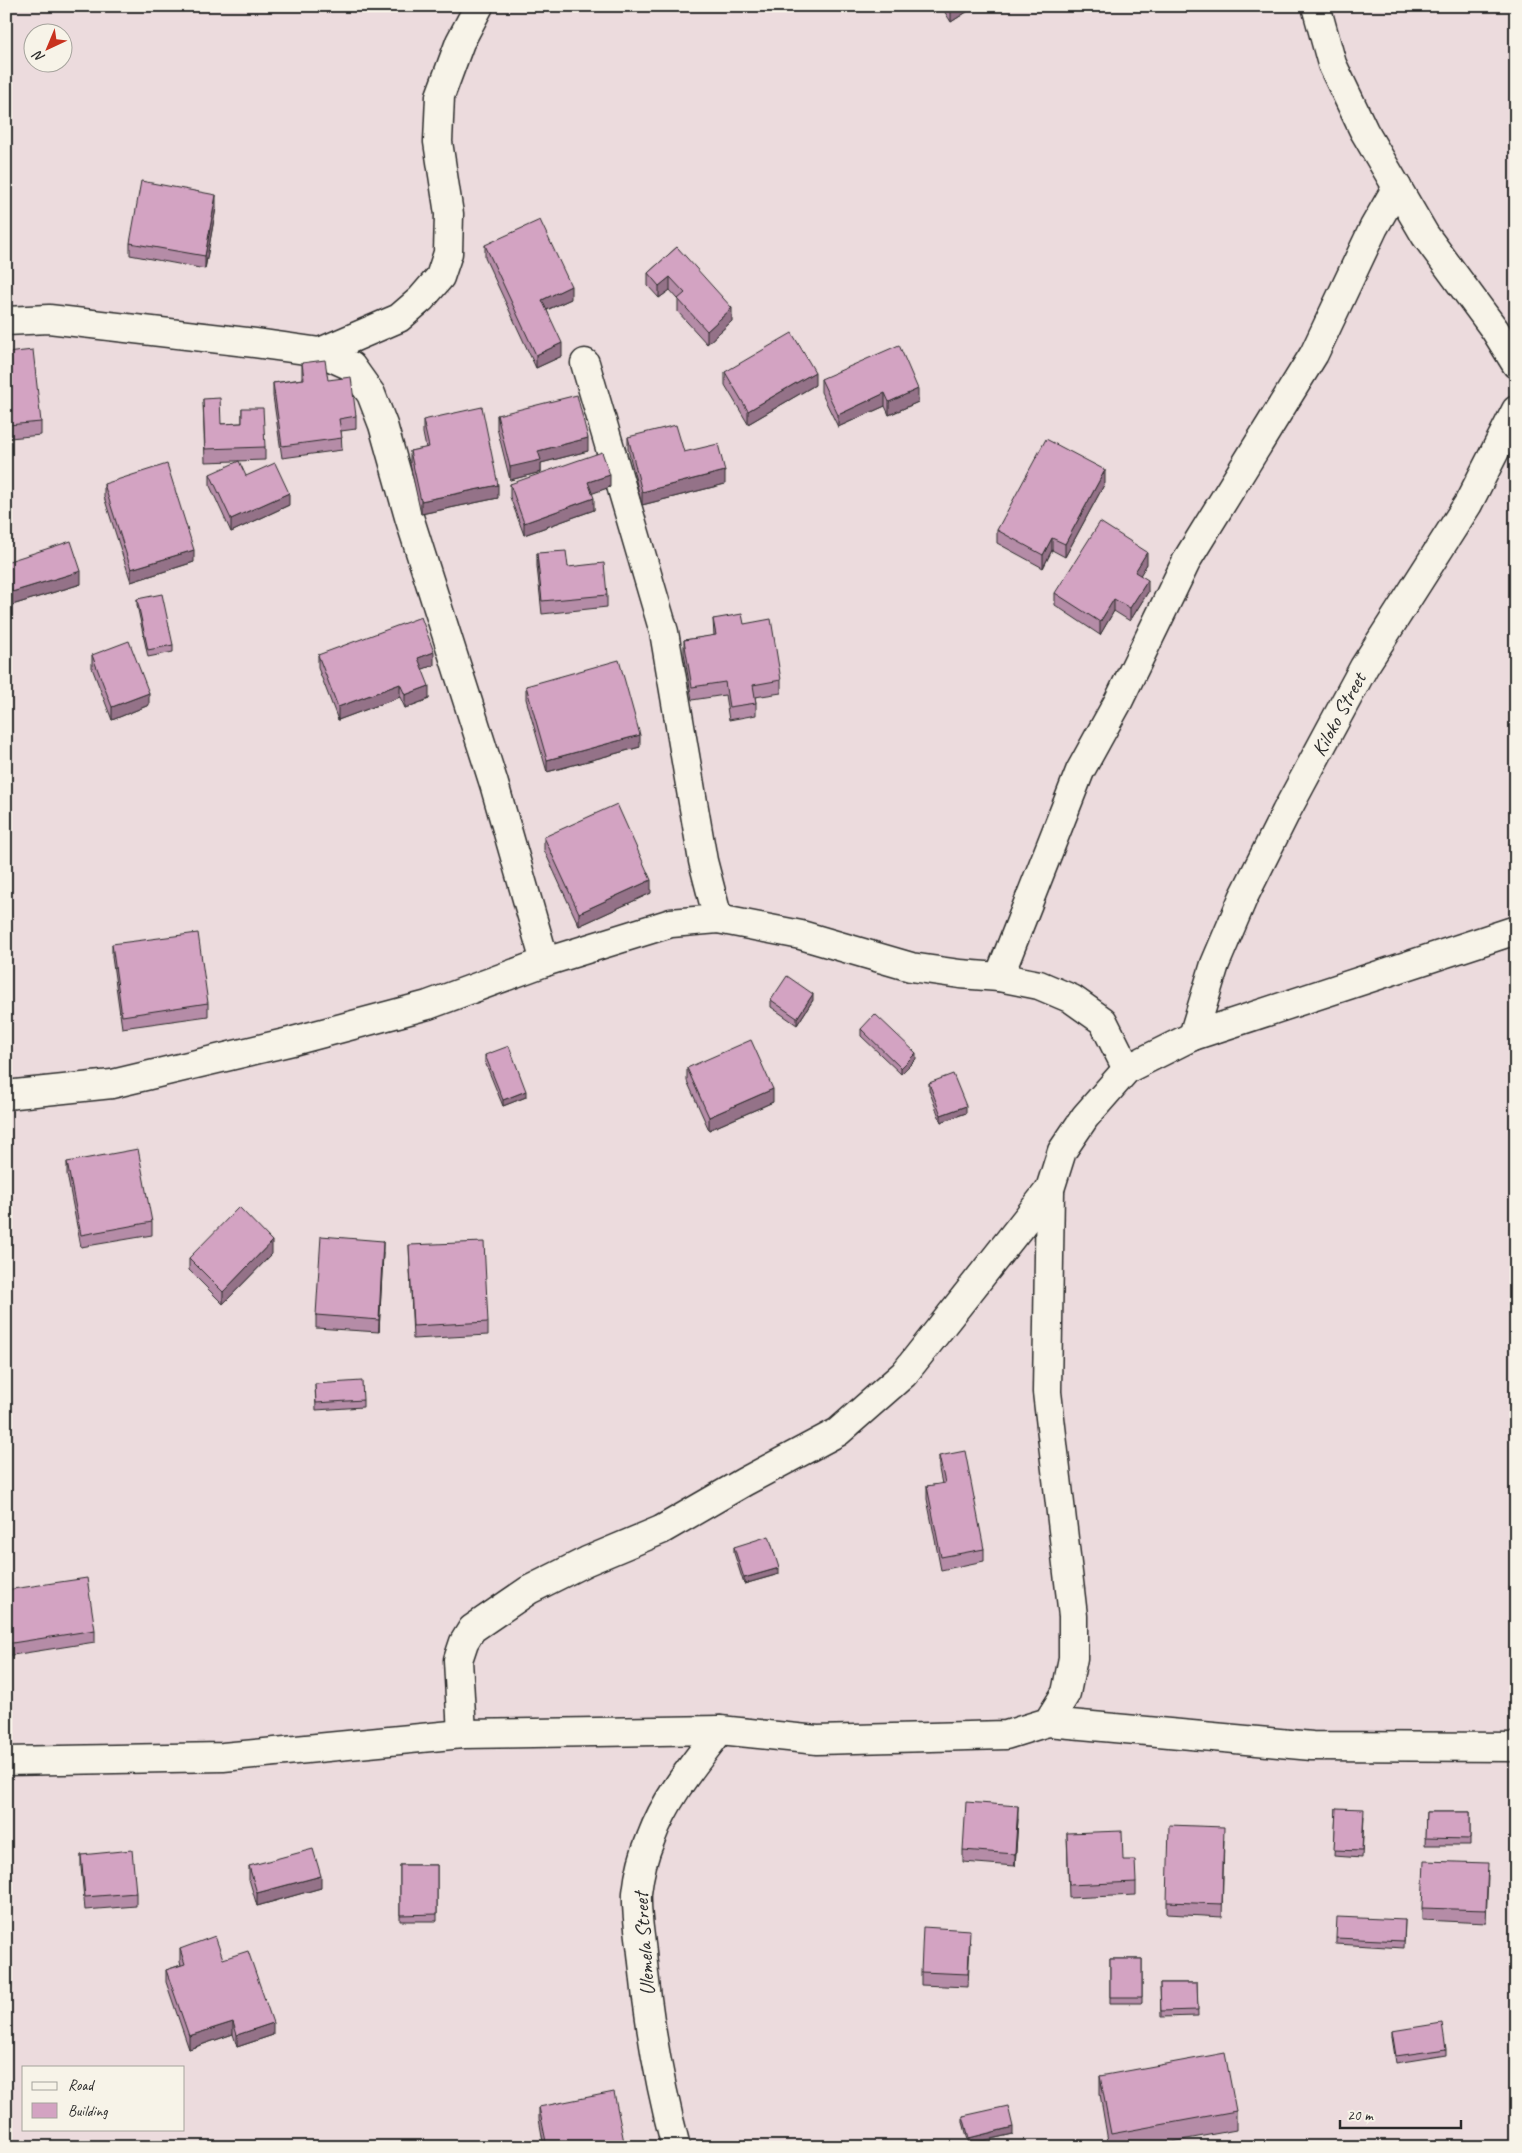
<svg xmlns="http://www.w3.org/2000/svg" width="1522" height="2153" viewBox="0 0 1522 2153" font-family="Caveat,sans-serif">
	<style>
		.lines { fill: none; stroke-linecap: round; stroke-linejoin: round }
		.minor-casing { stroke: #2b2b2b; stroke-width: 31 }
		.major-casing { stroke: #2b2b2b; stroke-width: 31 }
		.minor { stroke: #f7f3e8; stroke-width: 28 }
		.major { stroke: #f7f3e8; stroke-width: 28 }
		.wall { fill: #b58ca7; stroke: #2b2b2b }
		.shaded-wall { fill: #947288; stroke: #2b2b2b }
		.building { fill: #d3a3c2; stroke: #2b2b2b }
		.labels { text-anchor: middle; stroke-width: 4; stroke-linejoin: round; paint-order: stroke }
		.street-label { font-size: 21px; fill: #2b2b2b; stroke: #f7f3e8 }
	</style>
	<rect width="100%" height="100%" fill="#ecdbdd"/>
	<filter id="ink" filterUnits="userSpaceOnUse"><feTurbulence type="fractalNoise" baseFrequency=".02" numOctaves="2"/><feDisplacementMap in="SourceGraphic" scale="10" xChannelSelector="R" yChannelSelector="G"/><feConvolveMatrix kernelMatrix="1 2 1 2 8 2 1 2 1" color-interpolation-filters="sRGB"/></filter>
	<g filter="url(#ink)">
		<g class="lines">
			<!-- minor casing -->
			<g class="minor-casing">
				<g id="minor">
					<path d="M1316,6L1332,64L1364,131L1425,235L1495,330L1516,364"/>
					<path d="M6,321L49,319L255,343L320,352L351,366L371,394L383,425L409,517L494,784L545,962"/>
					<path d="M320,352L399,318L421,299L440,277L448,253L449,214L438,142L440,96L460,42L479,6"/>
					<path d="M585,363L664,632L703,861L718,919"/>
					<path d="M999,977L1080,771L1118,702L1188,558L1314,354L1374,227L1397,187"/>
					<path id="s1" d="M1193,1036L1215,964L1243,898L1286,812L1364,667L1468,504L1516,410"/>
					<path d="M6,1095L112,1084L293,1041L428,1005L545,962L671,923L718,919L801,935L911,967L960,974L999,977L1039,985L1072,999L1103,1021L1127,1069"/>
					<path d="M1048,1722L1312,1746L1516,1747"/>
					<path d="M462,1734L458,1660L464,1642L472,1629L529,1590L587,1561L661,1530L744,1482L838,1432L904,1374L1050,1189"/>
					<path d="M676,2147C659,2083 648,2019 642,1953C640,1934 636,1913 637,1893C639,1875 644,1854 651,1838C666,1797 694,1764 720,1730"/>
				</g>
			</g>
			<!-- major casing -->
			<g class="major-casing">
				<path id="major" d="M6,1761L223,1757L462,1734L720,1730L817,1740L1006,1735L1048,1722L1066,1693L1073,1658V1616L1047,1392L1050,1189L1062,1151L1085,1117L1127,1069L1193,1036L1516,930"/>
			</g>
			<!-- minor -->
			<use href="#minor" class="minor"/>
			<!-- major -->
			<use href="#major" class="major"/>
		</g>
		<!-- wall -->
		<path class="wall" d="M941,6H976L951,22Z
			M216,208L205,269L130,255V243Z
			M485,245L571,299L547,310L562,356L536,368L485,258Z
			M677,247L732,321L707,344L678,312V299L670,290L659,298L648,286V273Z
			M6,353L41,422V435L10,438V453H6Z
			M302,363L328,380L356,416V429L341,431L342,450L282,458L273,396V383L302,379Z
			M725,372L815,385L748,424L725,385Z
			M821,379L918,402L889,415L885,406L838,427L821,392Z
			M203,399L221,424L242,423V408L265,447V460L205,462Z
			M497,415L588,451L541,463V472L510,480L497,428Z
			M423,420L498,498L421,514L410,464V451L426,448L423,433Z
			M628,437L684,452L725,484L642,505L628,449Z
			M210,474L246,476L289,505L231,532L210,486Z
			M1105,483L1065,557L1052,550L1043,568L997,543V530Z
			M104,484L194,562L131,582L104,497Z
			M510,484L610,487L592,493L594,510L524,535L510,497Z
			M537,553L568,567L607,595V607L542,614L537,566Z
			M6,562L81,584L12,605L6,586Z
			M1147,564L1140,575L1148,592L1130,621L1114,611L1100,635L1055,605V593Z
			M137,599L173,645V652L148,657L137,605Z
			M713,619L744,624L781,680V693L755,697L756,703V715L729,720L725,695L692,700L684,653V640L714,636Z
			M92,655L149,705L112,720L92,668Z
			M318,655L434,665L422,669L429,699L405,708L400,697L338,720L318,668Z
			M526,686L640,747L547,772L526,699Z
			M544,837L651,893L579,926L544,850Z
			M112,944L208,1003V1016L122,1028L112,957Z
			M771,1000H813L797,1025L771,1007Z
			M861,1029L916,1059L901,1074L861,1036Z
			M485,1055L526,1097L503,1106L485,1062Z
			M687,1068L773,1102L709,1130L687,1081Z
			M929,1083L966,1113L941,1122L929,1090Z
			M67,1162L152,1222V1235L81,1247L67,1174Z
			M409,1245L488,1322V1335L413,1339Z
			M383,1253L379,1332L316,1328V1315Z
			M272,1254L223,1304L189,1270V1258Z
			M315,1384L363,1400V1407L316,1410Z
			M939,1456L984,1549V1561L941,1570L927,1499V1486L942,1484L939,1469Z
			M734,1547L779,1574L744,1584L734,1553Z
			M6,1590L95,1630V1642L6,1656Z
			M1336,1808L1364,1816L1362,1858L1334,1856Z
			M1426,1812H1470V1845H1425Z
			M1018,1819L1015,1866L963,1862V1850Z
			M1067,1833L1123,1860L1136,1882V1895L1069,1898Z
			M1224,1840L1222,1917L1167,1914V1902Z
			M81,1855L136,1893V1906L85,1910L81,1867Z
			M400,1865H437V1921H400Z
			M249,1866L321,1888L257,1906L249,1879Z
			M1488,1876L1486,1923L1422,1920V1908Z
			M1405,1920L1404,1948L1336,1944V1938Z
			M970,1942L968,1987L921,1985V1972Z
			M180,1949L223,1959L273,2035L237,2047L233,2034L189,2049L166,1982V1970L181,1965L180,1962Z
			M1110,1959H1142V2003H1110Z
			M1160,1983H1197L1198,2016L1161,2017Z
			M1392,2031L1446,2049V2055L1396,2063L1392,2037Z
			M1100,2076L1236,2111V2130L1144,2147H1109L1100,2094Z
			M539,2107L625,2147H544L539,2119Z
			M963,2116L1013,2134L969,2144L963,2122Z"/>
		<!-- shaded-wall -->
		<path class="shaded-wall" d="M955,6H976L951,22V9Z
			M216,195V208L205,269V256Z
			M670,277V290L659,298V286Z
			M571,286V299L542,312V300Z
			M732,308V321L707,344V331Z
			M562,343V356L536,368V355Z
			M815,372V385L748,424V411Z
			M918,389V402L889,415V402Z
			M885,393V406L838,427V415Z
			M588,438V451L541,463V472L510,480V467L538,451Z
			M1105,470V483L1065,557V544Z
			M725,471V484L642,505V492Z
			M610,475V487L588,495V482Z
			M498,485V498L421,514V501Z
			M289,493V505L231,532V519Z
			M594,498V510L524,535V523Z
			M1052,538V550L1043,568V555Z
			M194,550V562L131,582V569Z
			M1147,552V564L1135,584V572Z
			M81,571V584L12,605V592Z
			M1148,580V592L1130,621V608Z
			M1114,599V611L1100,635V622Z
			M434,652V665L418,671V658Z
			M400,684V697L338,720V707Z
			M429,686V699L405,708V695Z
			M149,693V705L112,720V707Z
			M640,735V747L547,772V760Z
			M10,742V748L6,750V743Z
			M651,880V893L579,926V913Z
			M813,994V1000L797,1025V1018Z
			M916,1053V1059L901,1074V1068Z
			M773,1089V1102L709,1130V1117Z
			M526,1091V1097L503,1106V1100Z
			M966,1106V1113L941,1122V1115Z
			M272,1241V1254L223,1304V1292Z
			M383,1241V1253L379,1332V1320Z
			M779,1568V1574L744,1584V1578Z
			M1018,1806V1819L1015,1866V1854Z
			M321,1876V1888L257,1906V1893Z
			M233,2022V2034L189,2049V2036Z
			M273,2023V2035L237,2047V2035Z
			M1013,2127V2134L969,2144V2138Z"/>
		<!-- building -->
		<path class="building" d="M949,6H955L951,9Z
			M141,181L216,195L205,256L130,243Z
			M540,220L571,286L542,300L562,343L536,355L485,245Z
			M677,247L732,308L707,331L678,299L685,293L670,277L659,286L648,273Z
			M792,333L815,372L748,411L725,372Z
			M899,345L918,389L889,402L885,393L838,415L821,379Z
			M33,350L41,422L8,425L10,440H6V353Z
			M325,360L328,380L351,377L356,416L339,419L342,438L282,446L273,383L304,379L302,363Z
			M577,395L588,438L538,451L541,460L510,467L497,415Z
			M220,398L221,424L242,423V408H263L265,447L205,449L203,399Z
			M482,407L498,485L421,501L410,451L429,447L423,420Z
			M676,425L684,452L718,444L725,471L642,492L628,437Z
			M1046,439L1105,470L1065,544L1052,538L1043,555L997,530Z
			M602,452L610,475L588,482L594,498L524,523L510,484Z
			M239,461L246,476L275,463L289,493L231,519L210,474Z
			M167,464L194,550L131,569L104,484Z
			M1100,522L1147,552L1135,572L1148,580L1130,608L1114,599L1100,622L1055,593Z
			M71,541L81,571L12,592L6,573V562Z
			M566,551L568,567L604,563L607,595L542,601L537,553Z
			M162,594L173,645L148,650L137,599Z
			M742,614L744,624L771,619L781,680L753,685L756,703L729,707L725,682L692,687L684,640L716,635L713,619Z
			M421,617L434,652L418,658L429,686L405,695L400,684L338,707L318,655Z
			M129,641L149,693L112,707L92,655Z
			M619,660L640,735L547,760L526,686Z
			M6,734L10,742L6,743Z
			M617,804L651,880L579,913L544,837Z
			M198,933L208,1003L122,1016L112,944Z
			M787,976L813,994L797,1018L771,1000Z
			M875,1014L916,1053L901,1068L861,1029Z
			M751,1040L773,1089L709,1117L687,1068Z
			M509,1046L526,1091L503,1100L485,1055Z
			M953,1074L966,1106L941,1115L929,1083Z
			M138,1149L152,1222L81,1235L67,1162Z
			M239,1207L272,1241L223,1292L189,1258Z
			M321,1236L383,1241L379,1320L316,1315Z
			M484,1242L488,1322L413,1326L409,1245Z
			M362,1381L363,1400L316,1403L315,1384Z
			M965,1451L984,1549L941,1557L927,1486L945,1483L939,1456Z
			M769,1536L779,1568L744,1578L734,1547Z
			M87,1578L95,1630L6,1644V1590Z
			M966,1802L1018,1806L1015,1854L963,1850Z
			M1336,1808L1364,1809L1362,1851L1334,1850Z
			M1426,1812H1470V1839L1425,1838Z
			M1169,1825L1224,1827L1222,1904L1167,1902Z
			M1122,1831L1123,1860H1135L1136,1882L1069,1885L1067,1833Z
			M313,1849L321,1876L257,1893L249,1866Z
			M132,1850L136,1893L85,1897L81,1855Z
			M1424,1861L1488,1863L1486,1910L1422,1908Z
			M400,1865H437V1914L400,1915Z
			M1337,1917L1405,1920L1404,1941L1336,1938Z
			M923,1927L970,1930L968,1974L921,1972Z
			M215,1936L223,1959L248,1951L273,2023L237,2035L233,2022L189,2036L166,1970L185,1964L180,1949Z
			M1110,1959H1142V1997H1110Z
			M1160,1983H1197L1198,2010L1161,2011Z
			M1442,2023L1446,2049L1396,2056L1392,2031Z
			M1225,2053L1236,2111L1111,2134L1100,2076Z
			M614,2092L625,2147H547L539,2107Z
			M1008,2106L1013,2127L969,2138L963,2116Z"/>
	</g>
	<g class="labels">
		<!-- street labels -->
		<g class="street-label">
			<text dy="7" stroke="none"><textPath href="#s1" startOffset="354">Kiloko Street</textPath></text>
			<text transform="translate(644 1944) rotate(-94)" y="7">Ulemela Street</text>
		</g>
	</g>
	<!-- margin -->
	<rect width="1522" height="2153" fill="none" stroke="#f7f3e8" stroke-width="25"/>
	<rect x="12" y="12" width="1497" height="2128" fill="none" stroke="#2b2b2b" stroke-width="2" filter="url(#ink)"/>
	<!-- legend -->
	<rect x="22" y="2066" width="162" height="65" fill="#f7f3e8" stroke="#a5a39c"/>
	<rect x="32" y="2082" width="25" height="8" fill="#f7f3e8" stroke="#a5a39c"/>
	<text x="68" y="2090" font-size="15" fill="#2b2b2b">Road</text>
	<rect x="32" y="2103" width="25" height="15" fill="#d3a3c2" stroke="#a5a39c"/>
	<text x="68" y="2116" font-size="15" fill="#2b2b2b">Building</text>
	<!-- north arrow -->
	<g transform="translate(48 48) rotate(224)"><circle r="24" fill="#f7f3e8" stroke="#a5a39c"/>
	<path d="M0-4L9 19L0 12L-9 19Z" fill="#c8321e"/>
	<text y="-8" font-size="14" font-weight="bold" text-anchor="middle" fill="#2b2b2b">N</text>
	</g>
	<!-- scale -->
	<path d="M1340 2120v8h121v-8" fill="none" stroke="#2b2b2b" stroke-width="2.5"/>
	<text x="1347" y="2120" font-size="15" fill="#2b2b2b" stroke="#f7f3e8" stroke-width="4" paint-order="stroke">20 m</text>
</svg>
